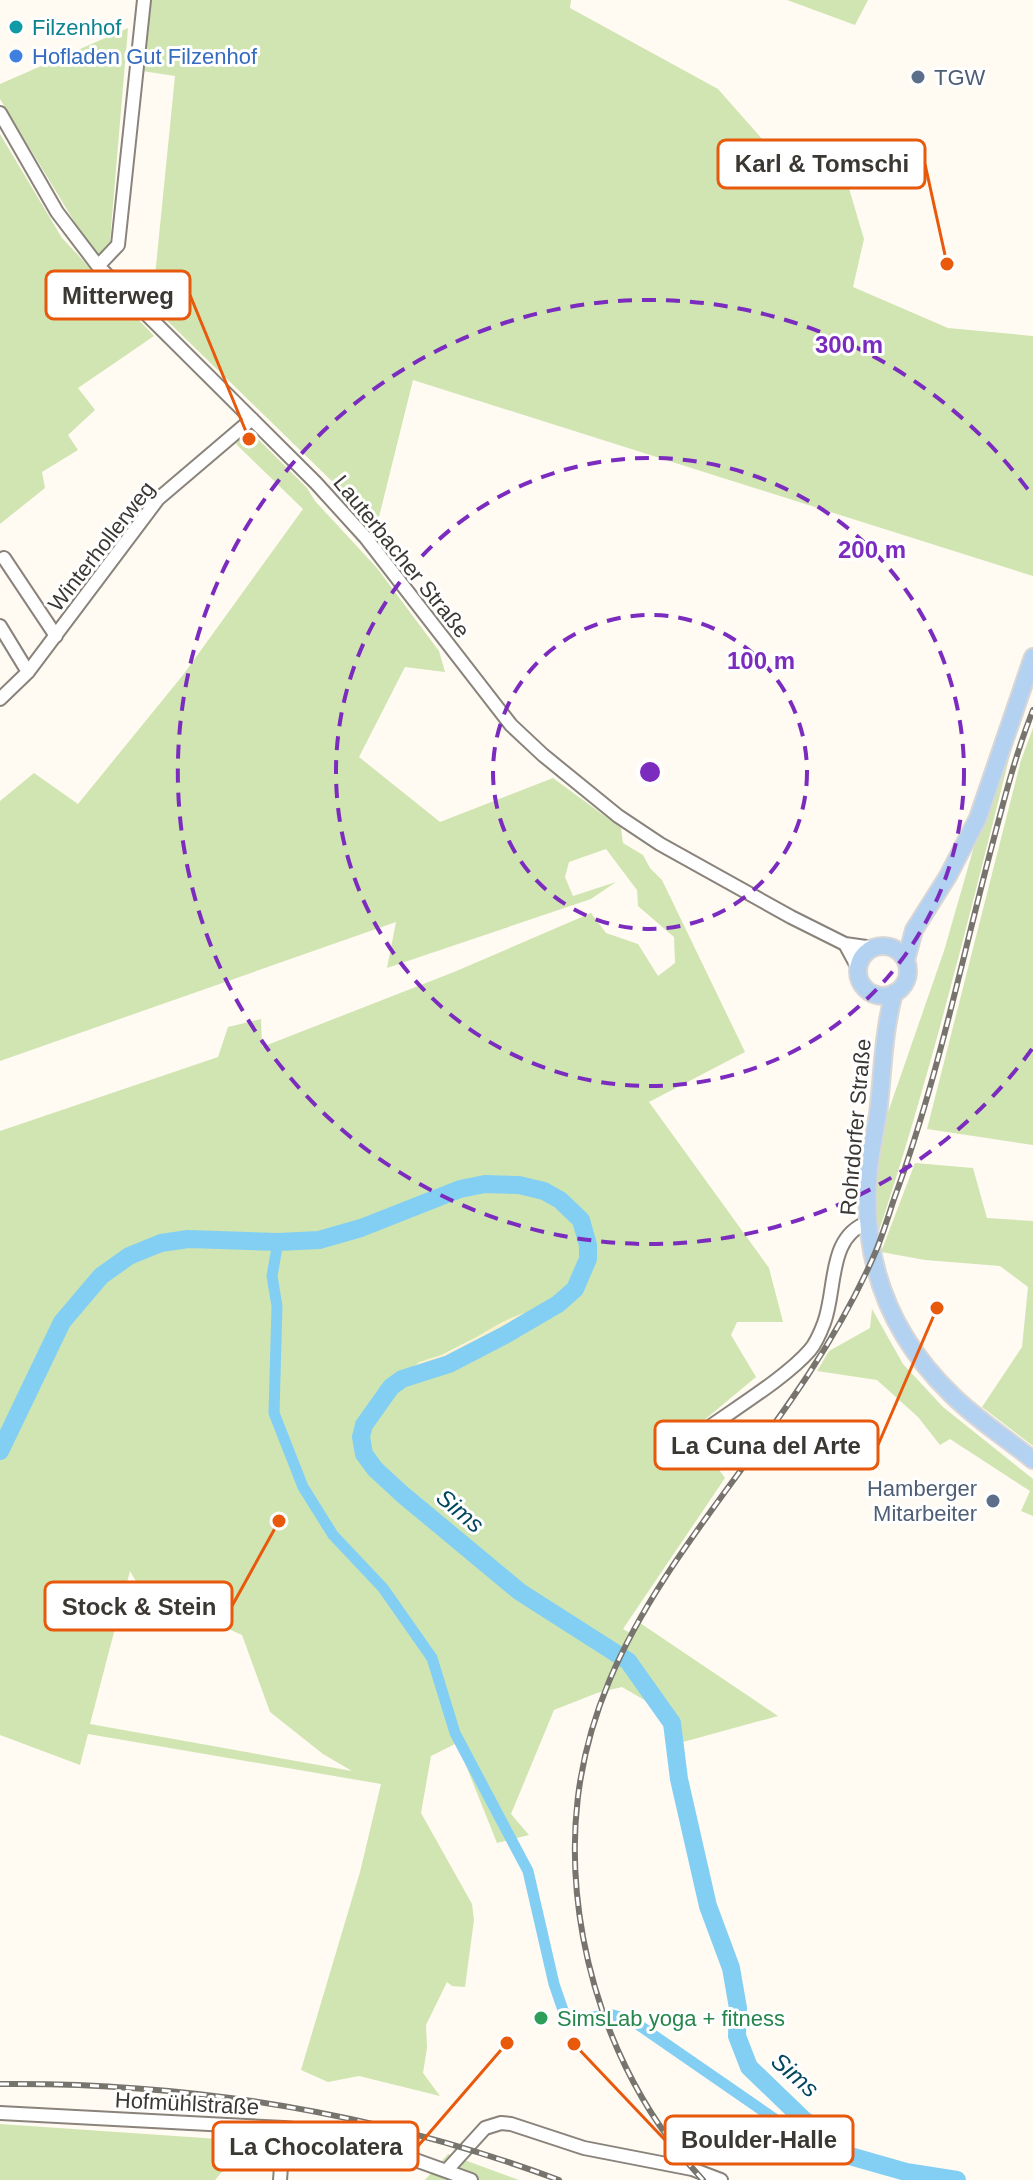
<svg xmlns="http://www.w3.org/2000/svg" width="1033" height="2180" viewBox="0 0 1033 2180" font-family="Arial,sans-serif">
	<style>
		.green { fill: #d1e5b2; fill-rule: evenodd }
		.sand { fill: #fbf1cb }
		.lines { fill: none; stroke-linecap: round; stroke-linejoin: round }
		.canal { stroke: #83cff4; stroke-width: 11 }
		.river { stroke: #83cff4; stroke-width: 18 }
		.minor-casing { stroke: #89837b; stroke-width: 16 }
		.major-casing { stroke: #d8d7d6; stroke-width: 20 }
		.minor { stroke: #fff; stroke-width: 12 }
		.major { stroke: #b3d1f0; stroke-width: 16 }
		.rail-casing { stroke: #77746e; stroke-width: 6 }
		.rail { stroke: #fff; stroke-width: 3; stroke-dasharray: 9; stroke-linecap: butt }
		.ring { fill: none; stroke: #7b2cbf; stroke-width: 4; stroke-dasharray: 14 10 }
		.culture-dot { fill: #0f9aa8; stroke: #fff; stroke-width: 3 }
		.shop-dot { fill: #3f7fe0; stroke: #fff; stroke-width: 3 }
		.service-dot { fill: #5c6f8a; stroke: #fff; stroke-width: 3 }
		.leisure-dot { fill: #2e9e5b; stroke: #fff; stroke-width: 3 }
		.labels { text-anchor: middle; stroke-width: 6; stroke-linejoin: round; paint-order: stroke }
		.culture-label { font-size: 22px; fill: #0d838f; stroke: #fff; text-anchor: start }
		.shop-label { font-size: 22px; fill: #366cbe; stroke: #fff; text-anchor: start }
		.service-label { font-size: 22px; fill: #4e5e75; stroke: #fff; text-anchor: start }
		.street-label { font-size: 22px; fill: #3b3834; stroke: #fff }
		.leisure-label { font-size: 22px; fill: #27864d; stroke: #fff; text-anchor: start }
		.water-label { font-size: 24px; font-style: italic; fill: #03475f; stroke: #fff }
		.centre { fill: #7b2cbf; stroke: #fff; stroke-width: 4 }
		.ring-label { font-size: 24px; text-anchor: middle; font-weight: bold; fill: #7b2cbf; stroke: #fff; stroke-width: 6; stroke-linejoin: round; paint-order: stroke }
		.leader { fill: none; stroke: #e8590c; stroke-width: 3 }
		.callout-dot { fill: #e8590c; stroke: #fff; stroke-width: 3 }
		.callout { fill: #fff; stroke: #e8590c; stroke-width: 3 }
		.callout-label { font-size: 24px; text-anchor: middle; font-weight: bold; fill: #3b3834 }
	</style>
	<rect width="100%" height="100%" fill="#fffaf2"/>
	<!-- green -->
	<path class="green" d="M150,0H571L570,8L718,89L763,140L837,148L864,239L853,287L948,328L1033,336V576L413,380L377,525L152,306L175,76L142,71Z
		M787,0H868L855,25Z
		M128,28L110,240L114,243L108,253L99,255L92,251L0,99V84Z
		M0,134L62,238L154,336L78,388L95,410L68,435L78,450L42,472L45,488L0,524Z
		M240,439L250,448L258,439L307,488L315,501L377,568L439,651L445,672L405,667L359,757L440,822L553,778L621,828L623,843L643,855L650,868L662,880L745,1052L649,1102L769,1268L783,1322H737L731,1335L756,1377L691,1431L725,1478L623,1629L632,1634L640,1623L778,1716L683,1742L646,1701L622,1687L597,1693L554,1710L511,1814L529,1835L497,1843L457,1743L431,1756L421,1813L472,1904L474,1920L465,1987L452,1986L447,1982L426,2025L427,2048L423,2073L440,2096L359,2076L328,2082L301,2070L360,1872L381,1784L88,1734L80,1765L0,1735V1131L218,1057L228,1027L261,1019L262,1047L454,972L591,913L606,933L638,944L658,976L675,963L674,937L638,906L637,890L606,849L569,862L565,877L573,896L616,882L591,899L387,968L396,922L0,1061V801L34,773L78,804L183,675L303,509L236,444ZM530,1314C508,1338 456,1358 426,1369L418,1362L430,1361L500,1325ZM130,1571L141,1590L242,1635L270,1712L323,1754L352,1771L90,1724Z
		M1033,728V1145L927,1129L1021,760Z
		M1014,739C972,905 932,1071 878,1234L874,1198L886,1118L944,951L975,843Z
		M915,1163L973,1168L987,1218L1033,1221V1446L982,1407L1022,1347L1028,1287L1000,1266L925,1260L881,1252Z
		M872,1309L903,1364L943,1407L1033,1479V1516L1021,1511L1030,1491L950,1439L940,1445L918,1417L877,1380L817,1371L829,1351L870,1328Z
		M0,2124L248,2141L215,2180H0Z
		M448,2154L519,2180H425Z"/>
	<!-- sand -->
	<path class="sand" d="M528,1312L530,1314L526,1319C494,1340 454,1364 415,1371L412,1368C419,1360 436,1357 447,1353C474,1341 500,1319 528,1312Z"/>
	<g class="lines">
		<!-- canal -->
		<path class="canal" d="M278,1242L272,1276L277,1306L274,1413L303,1487L333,1535L383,1588L432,1658L455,1733L528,1871L554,1984L564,2013L579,2018L613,2015L633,2021L814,2146L850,2156"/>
		<!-- river -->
		<path class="river" d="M0,1451L62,1322L101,1276L129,1256L161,1243L188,1239L278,1242L319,1240L361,1228L460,1189L485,1184L519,1185L544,1191L560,1200L581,1220L588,1245V1259L575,1289L558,1304L505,1335L449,1364L402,1379L391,1387L364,1425L361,1437L364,1454L375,1469L402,1494L520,1592L628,1661L672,1723L679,1779L708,1906L731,1968L738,2008L737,2036L749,2067L803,2119L850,2156L906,2172L957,2180"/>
		<!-- minor casing -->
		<g class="minor-casing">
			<path id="minor" d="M0,113L57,212L98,266L316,483L366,538L511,725L543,755L618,816L660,844L791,917L845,944L873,948
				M98,266L118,245L144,0
				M4,558L56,636
				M0,626L28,672
				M0,699L28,672L158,499L252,419
				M845,944L858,968
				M697,1436C729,1412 785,1379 810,1350C816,1343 821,1331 824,1323C837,1288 827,1236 869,1222
				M0,2113L284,2128L343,2134L471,2180
				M446,2171L485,2128L501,2123L511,2124L584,2148L692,2169L721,2180
				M280,2180L284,2128"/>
		</g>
		<!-- major casing -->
		<g class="major-casing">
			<path id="major" d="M858 971a25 25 0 1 1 50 0a25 25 0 1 1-50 0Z
				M906,960L914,930L948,876L978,818L1033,657
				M894,993C883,1033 883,1073 878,1114C875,1132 871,1150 869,1168C860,1258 888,1333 952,1395C976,1419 1006,1438 1033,1460"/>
		</g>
		<!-- minor -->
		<use href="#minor" class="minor"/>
		<!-- major -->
		<use href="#major" class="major"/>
		<!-- rail casing -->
		<g class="rail-casing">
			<path id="rail" d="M0,2084C191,2082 379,2113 559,2180
				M703,2180C640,2112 600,2028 583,1937C528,1634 763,1503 872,1260C881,1241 887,1220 894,1199C935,1088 959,972 989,857C1002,808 1014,758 1033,710"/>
		</g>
		<!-- rail -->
		<use href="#rail" class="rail"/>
	</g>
	<!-- distance rings -->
	<g class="ring">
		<circle cx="650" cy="772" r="157"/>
		<circle cx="650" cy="772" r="314"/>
		<path d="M1032 1049A472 472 0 1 1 1032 495"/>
	</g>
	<!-- markers -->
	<circle class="culture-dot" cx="16" cy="27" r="8"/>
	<circle class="shop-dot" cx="16" cy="56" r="8"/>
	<g class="service-dot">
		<circle cx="918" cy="77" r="8"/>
		<circle cx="993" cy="1501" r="8"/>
	</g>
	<circle class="leisure-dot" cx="541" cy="2018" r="8"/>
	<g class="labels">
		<!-- culture labels -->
		<g class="culture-label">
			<text x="32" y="35">Filzenhof</text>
		</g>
		<!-- shop labels -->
		<g class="shop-label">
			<text x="32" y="64">Hofladen Gut Filzenhof</text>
		</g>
		<!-- service labels -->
		<g class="service-label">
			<text x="934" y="85">TGW</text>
			<text x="977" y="1496" text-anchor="end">Hamberger<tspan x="977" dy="25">Mitarbeiter</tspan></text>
		</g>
		<!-- street labels -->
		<g class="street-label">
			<text transform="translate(101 546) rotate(-52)" y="8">Winterhollerweg</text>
			<text transform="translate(402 556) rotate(51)" y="8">Lauterbacher Straße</text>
			<text transform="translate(855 1127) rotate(-85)" y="8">Rohrdorfer Straße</text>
			<text transform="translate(187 2103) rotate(3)" y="8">Hofmühlstraße</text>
		</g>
		<!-- leisure labels -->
		<g class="leisure-label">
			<text x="557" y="2026">SimsLab yoga + fitness</text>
		</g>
		<!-- water labels -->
		<g class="water-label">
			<text transform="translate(460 1511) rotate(40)" y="8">Sims</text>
			<text transform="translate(795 2075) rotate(41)" y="8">Sims</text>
		</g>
	</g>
	<circle cx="650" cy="772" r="12" class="centre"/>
	<g class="ring-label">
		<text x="849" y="353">300 m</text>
		<text x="872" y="558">200 m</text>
		<text x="761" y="669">100 m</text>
	</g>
	<!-- callouts -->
	<path class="leader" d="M947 264L925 164M249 439L190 295M937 1308L878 1445M279 1521L232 1606M574 2044L665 2140M507 2043L418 2146"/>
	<g class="callout-dot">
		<circle cx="947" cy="264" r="8"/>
		<circle cx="249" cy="439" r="8"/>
		<circle cx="937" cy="1308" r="8"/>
		<circle cx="279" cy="1521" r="8"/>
		<circle cx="574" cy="2044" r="8"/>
		<circle cx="507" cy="2043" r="8"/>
	</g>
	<g class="callout">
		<rect x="718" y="140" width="207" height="48" rx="8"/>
		<rect x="46" y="271" width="144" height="48" rx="8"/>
		<rect x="655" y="1421" width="223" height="48" rx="8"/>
		<rect x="45" y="1582" width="187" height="48" rx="8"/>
		<rect x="665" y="2116" width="188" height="48" rx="8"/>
		<rect x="213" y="2122" width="205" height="48" rx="8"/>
	</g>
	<g class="callout-label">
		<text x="822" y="172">Karl &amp; Tomschi</text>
		<text x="118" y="304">Mitterweg</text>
		<text x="766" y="1454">La Cuna del Arte</text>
		<text x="139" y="1615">Stock &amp; Stein</text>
		<text x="759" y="2148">Boulder-Halle</text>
		<text x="316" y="2155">La Chocolatera</text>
	</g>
</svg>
